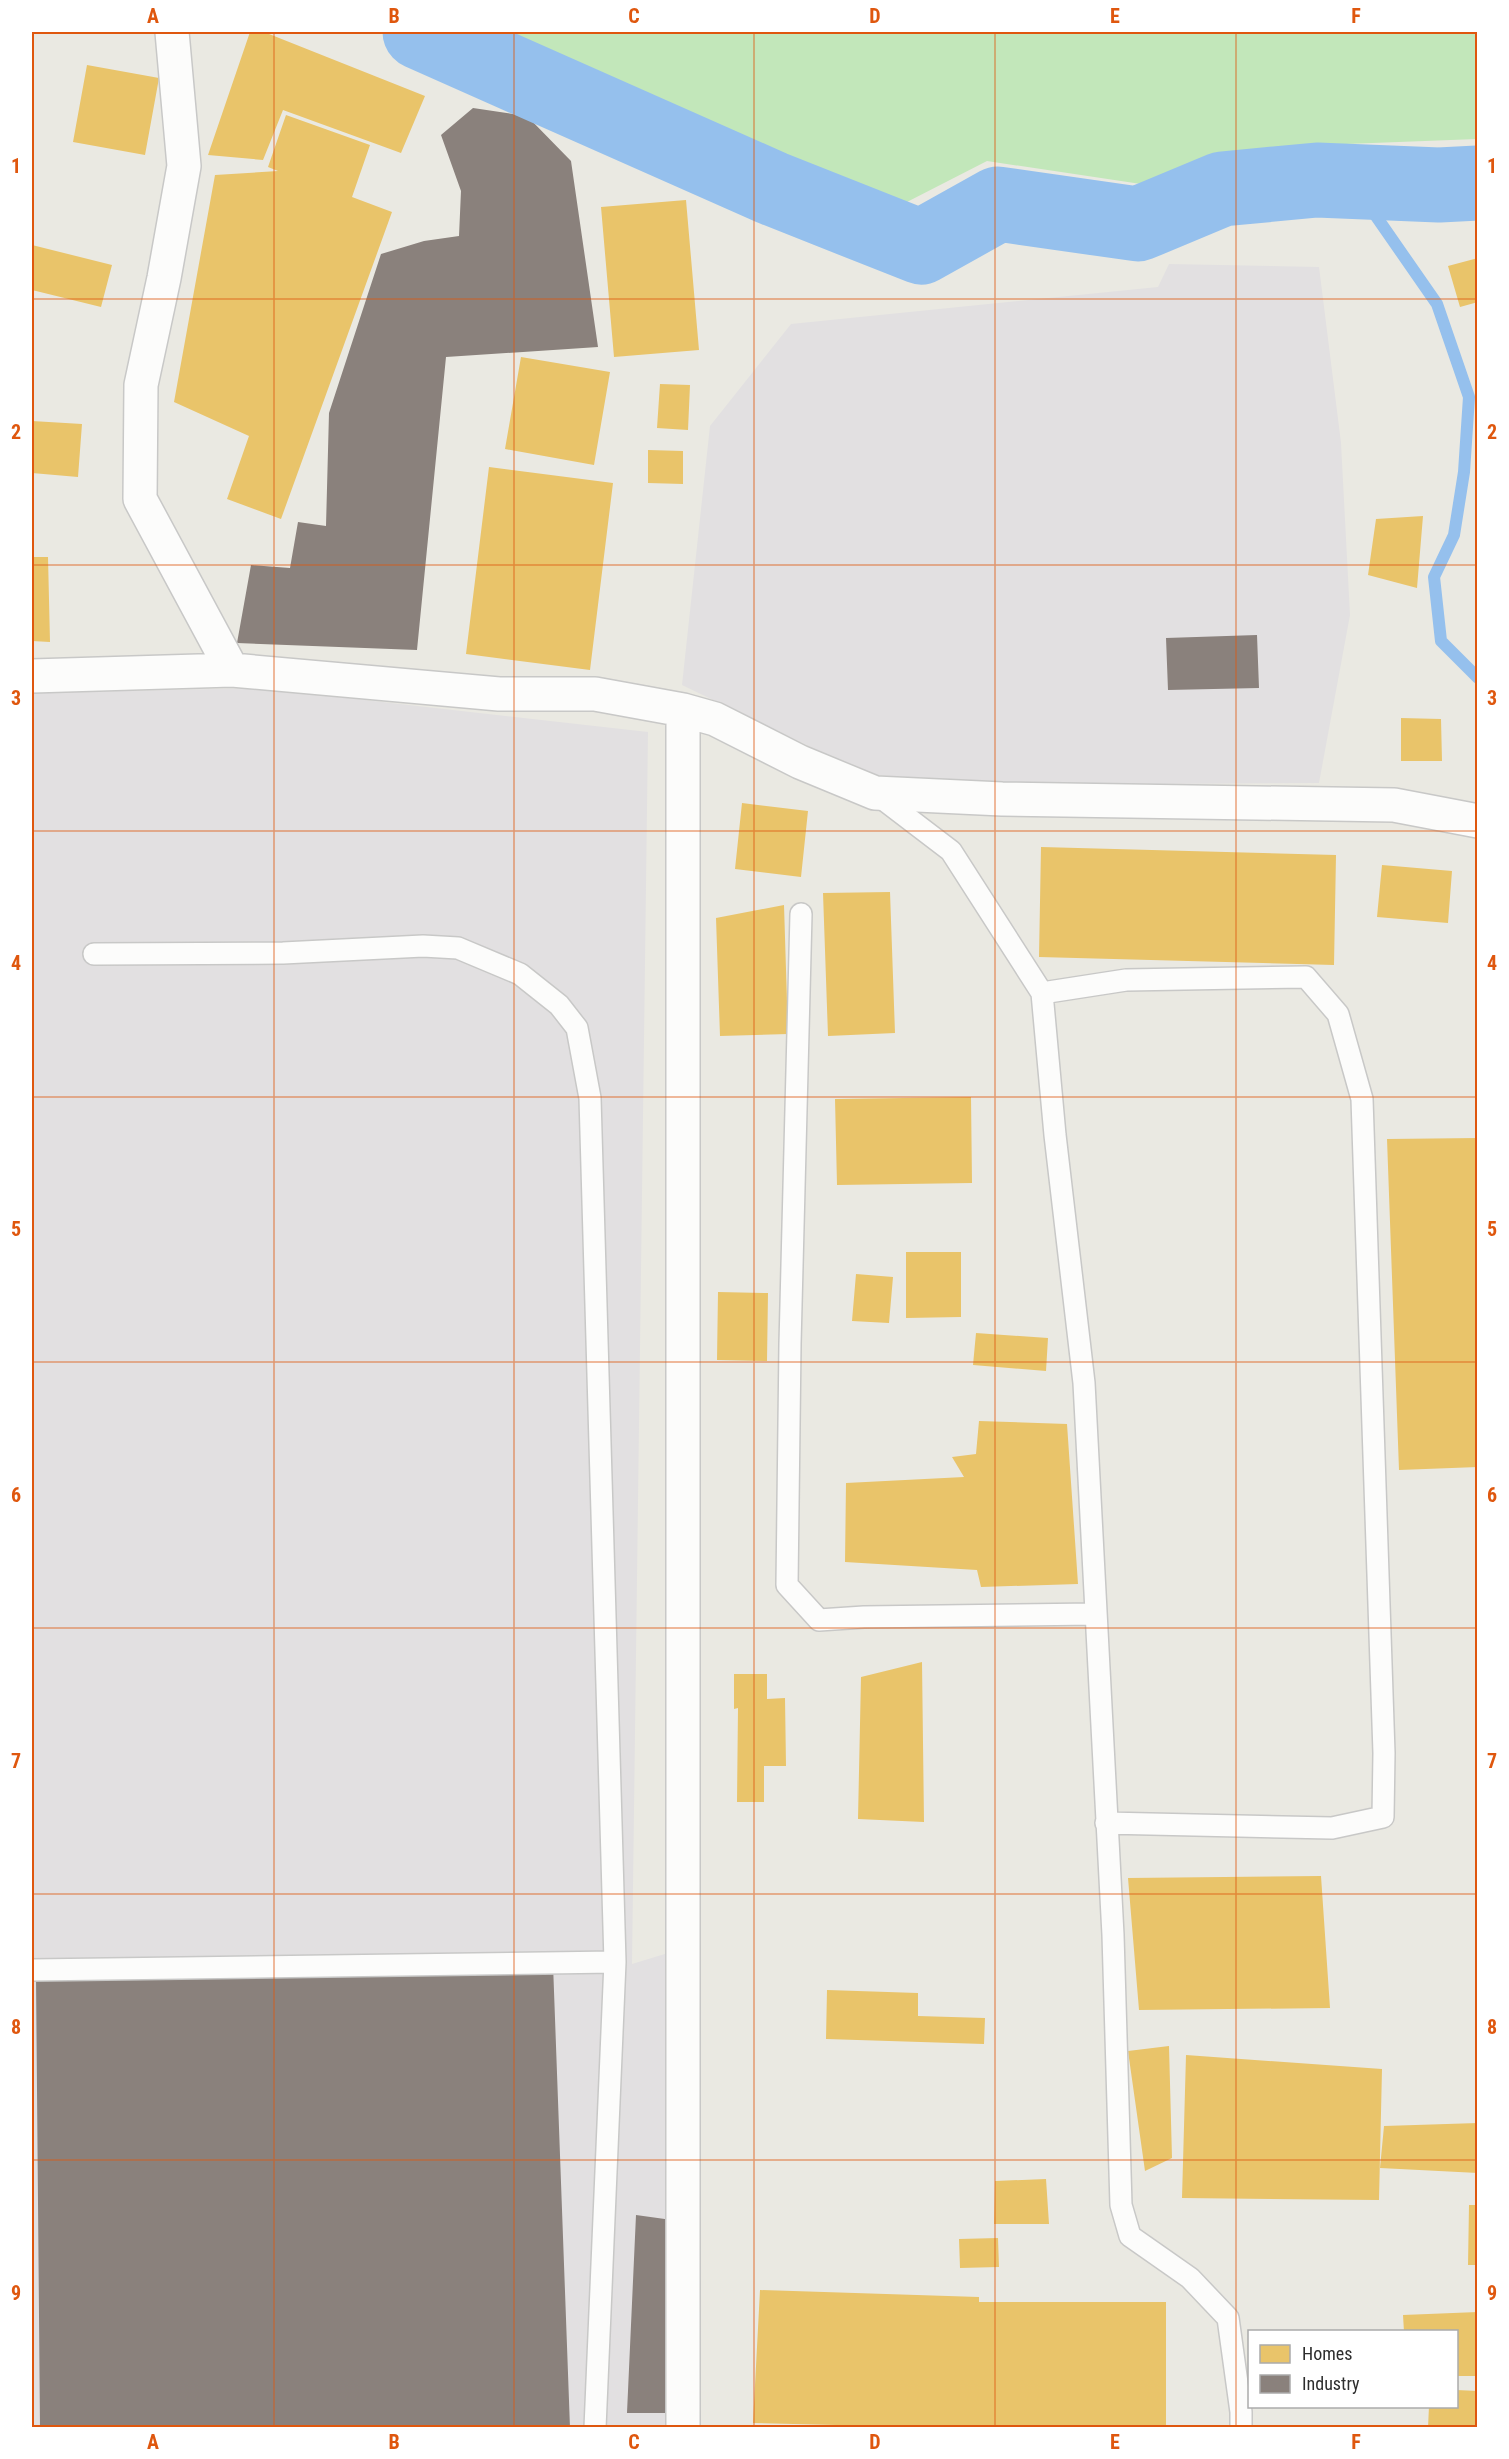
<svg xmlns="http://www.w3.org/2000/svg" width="1509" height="2459" viewBox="0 0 1509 2459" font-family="'Roboto Condensed',sans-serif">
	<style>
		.industrial { fill: #e2e0e1 }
		.green { fill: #c2e7ba }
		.homes { fill: #e9c46a }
		.industry { fill: #8a817c }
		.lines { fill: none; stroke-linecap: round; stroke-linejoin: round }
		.stream { stroke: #95c0ed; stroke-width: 12 }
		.river { stroke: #95c0ed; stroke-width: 75 }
		.service-casing { stroke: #c8c8c7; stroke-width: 24 }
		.minor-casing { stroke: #c8c8c7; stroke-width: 36 }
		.service { stroke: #fcfcfb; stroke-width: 21 }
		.minor { stroke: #fcfcfb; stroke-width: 33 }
		.grid { fill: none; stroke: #df570e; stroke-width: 1.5; stroke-opacity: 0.55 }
		.neatline { fill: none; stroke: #df570e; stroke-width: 2 }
		.grid-label { font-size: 20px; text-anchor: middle; font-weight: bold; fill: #df570e }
	</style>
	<rect width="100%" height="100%" fill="#eae9e2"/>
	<!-- industrial -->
	<path class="industrial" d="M1169,264L1319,267L1341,443L1350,615L1319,783L1155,784L1017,788L867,774L682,685L710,426L791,324L1158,287Z
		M259,688L648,732L632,1964L691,1946L685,2427H32V693Z"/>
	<!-- green -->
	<path class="green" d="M423,32H1477V139L1294,146L1141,184L987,161L905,203Z"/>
	<!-- homes -->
	<path class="homes" d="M250,32H264L425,96L401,153L283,110L263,160L208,155Z
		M87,65L159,78L145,155L73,142Z
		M286,115L370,145L352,197L392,212L281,519L227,499L249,436L174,402L215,175L278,171L268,167Z
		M686,200L699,350L614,357L601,207Z
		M32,245L112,265L101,307L32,290Z
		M1478,258V302L1460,307L1448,266Z
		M521,357L610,372L594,465L505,449Z
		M660,384L690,385L688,430L657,428Z
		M32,421L82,424L78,477L32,473Z
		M648,450L683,451V484L648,483Z
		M489,467L613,483L590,670L466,654Z
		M1423,516L1417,588L1368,575L1376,519Z
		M32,557H48L50,642L32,641Z
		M1401,718L1441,719L1442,761H1401Z
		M742,803L808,811L801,877L735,869Z
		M1041,847L1336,855L1334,965L1039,957Z
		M1382,865L1452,871L1448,923L1377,917Z
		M890,892L895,1033L828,1036L823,893Z
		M784,905L788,1034L720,1036L716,918Z
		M971,1097L972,1183L837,1185L835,1099Z
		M1478,1138V1467L1399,1470L1387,1139Z
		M906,1252H961V1317L906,1318Z
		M856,1274L893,1277L889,1323L852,1321Z
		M718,1292L768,1293L767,1361L717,1360Z
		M976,1333L1048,1338L1046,1371L973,1365Z
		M979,1421L1067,1424L1078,1584L981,1587L977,1570L845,1562L846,1483L964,1477L952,1457L976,1454Z
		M922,1662L924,1822L858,1819L861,1677Z
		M734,1674H767V1699L785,1698L786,1766H764V1802H737L738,1708L734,1709Z
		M1321,1876L1330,2008L1139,2010L1128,1878Z
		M827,1990L918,1993V2016L985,2018L984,2044L826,2039Z
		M1169,2046L1172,2158L1145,2171L1128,2051Z
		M1186,2055L1382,2069L1379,2200L1182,2198Z
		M1478,2123V2173L1380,2168L1384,2126Z
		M1046,2179L1049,2224H994L995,2181Z
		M1469,2205H1478V2265H1468Z
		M998,2238L999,2267L960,2268L959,2239Z
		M760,2290L979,2297V2302H1166V2428H964L753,2423Z
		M1478,2312V2376H1456V2332H1404L1403,2315Z
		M1456,2390L1478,2391V2428H1428L1429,2406H1456Z"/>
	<!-- industry -->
	<path class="industry" d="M473,108L527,116L571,161L598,347L446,357L417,650L237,643L251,565L290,568L298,522L326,526L329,413L381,254L424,241L459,236L461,191L441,135Z
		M1257,635L1259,688L1168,690L1166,638Z
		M553,1964L570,2428H40L36,1976Z
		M636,2215L672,2220L676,2413H627Z"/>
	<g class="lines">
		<!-- stream -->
		<path class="stream" d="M1355,181L1362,196L1437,304L1469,397L1464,472L1454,535L1434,577L1441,641L1478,678"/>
		<!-- river -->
		<path class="river" d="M420,32L772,188L921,247L998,204L1138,224L1222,189L1317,180L1439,185L1478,183"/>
		<!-- service casing -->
		<g class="service-casing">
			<path id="service" d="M875,793L951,851L1042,993L1055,1135L1084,1383L1113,1935L1121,2205L1130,2236L1190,2278L1228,2318L1241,2412V2428
				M801,914L790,1344L787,1585L819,1620L864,1617L1095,1614
				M94,954L283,953L423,946L458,948L520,974L559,1005L577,1028L590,1098L615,1962L595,2428
				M1042,993L1126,980L1306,977L1338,1014L1362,1099L1384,1753L1383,1817L1332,1828L1106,1823
				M32,1970L615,1962"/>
		</g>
		<!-- minor casing -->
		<g class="minor-casing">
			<path id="minor" d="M172,32L184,166L164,278L141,385L140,499L232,670
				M32,676L232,670L499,694H595L683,710L715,719L800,762L875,793L1002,799L1394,805L1478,821
				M683,710V2428"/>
		</g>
		<!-- service -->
		<use href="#service" class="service"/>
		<!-- minor -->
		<use href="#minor" class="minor"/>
	</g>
	<!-- grid -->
	<path class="grid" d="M274,32V2428M514,32V2428M754,32V2428M995,32V2428M1236,32V2428M32,299H1478M32,565H1478M32,831H1478M32,1097H1478M32,1362H1478M32,1628H1478M32,1894H1478M32,2160H1478"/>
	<!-- border -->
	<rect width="1509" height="2459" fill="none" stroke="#ffffff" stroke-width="66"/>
	<!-- legend -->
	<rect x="1248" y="2330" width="210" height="78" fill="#ffffff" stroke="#ababab" stroke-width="1.5"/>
	<rect x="1260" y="2345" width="30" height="18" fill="#e9c46a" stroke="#ababab" stroke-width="1.5"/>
	<text x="1302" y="2360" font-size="18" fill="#2d2d2d">Homes</text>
	<rect x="1260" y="2375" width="30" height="18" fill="#8a817c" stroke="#ababab" stroke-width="1.5"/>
	<text x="1302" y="2390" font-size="18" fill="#2d2d2d">Industry</text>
	<rect x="33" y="33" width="1443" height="2393" class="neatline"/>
	<g class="grid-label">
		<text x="153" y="23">A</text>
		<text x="394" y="23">B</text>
		<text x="634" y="23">C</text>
		<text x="875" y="23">D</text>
		<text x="1115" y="23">E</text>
		<text x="1356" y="23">F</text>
		<text x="16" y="173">1</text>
		<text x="1492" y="173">1</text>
		<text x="16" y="439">2</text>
		<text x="1492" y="439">2</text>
		<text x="16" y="705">3</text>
		<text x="1492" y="705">3</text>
		<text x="16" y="970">4</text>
		<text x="1492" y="970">4</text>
		<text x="16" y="1236">5</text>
		<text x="1492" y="1236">5</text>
		<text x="16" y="1502">6</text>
		<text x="1492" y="1502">6</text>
		<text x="16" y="1768">7</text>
		<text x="1492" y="1768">7</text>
		<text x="16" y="2034">8</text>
		<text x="1492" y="2034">8</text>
		<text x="16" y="2300">9</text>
		<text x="1492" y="2300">9</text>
		<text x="153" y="2449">A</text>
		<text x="394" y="2449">B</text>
		<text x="634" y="2449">C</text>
		<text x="875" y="2449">D</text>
		<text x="1115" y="2449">E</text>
		<text x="1356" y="2449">F</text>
	</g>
</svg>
